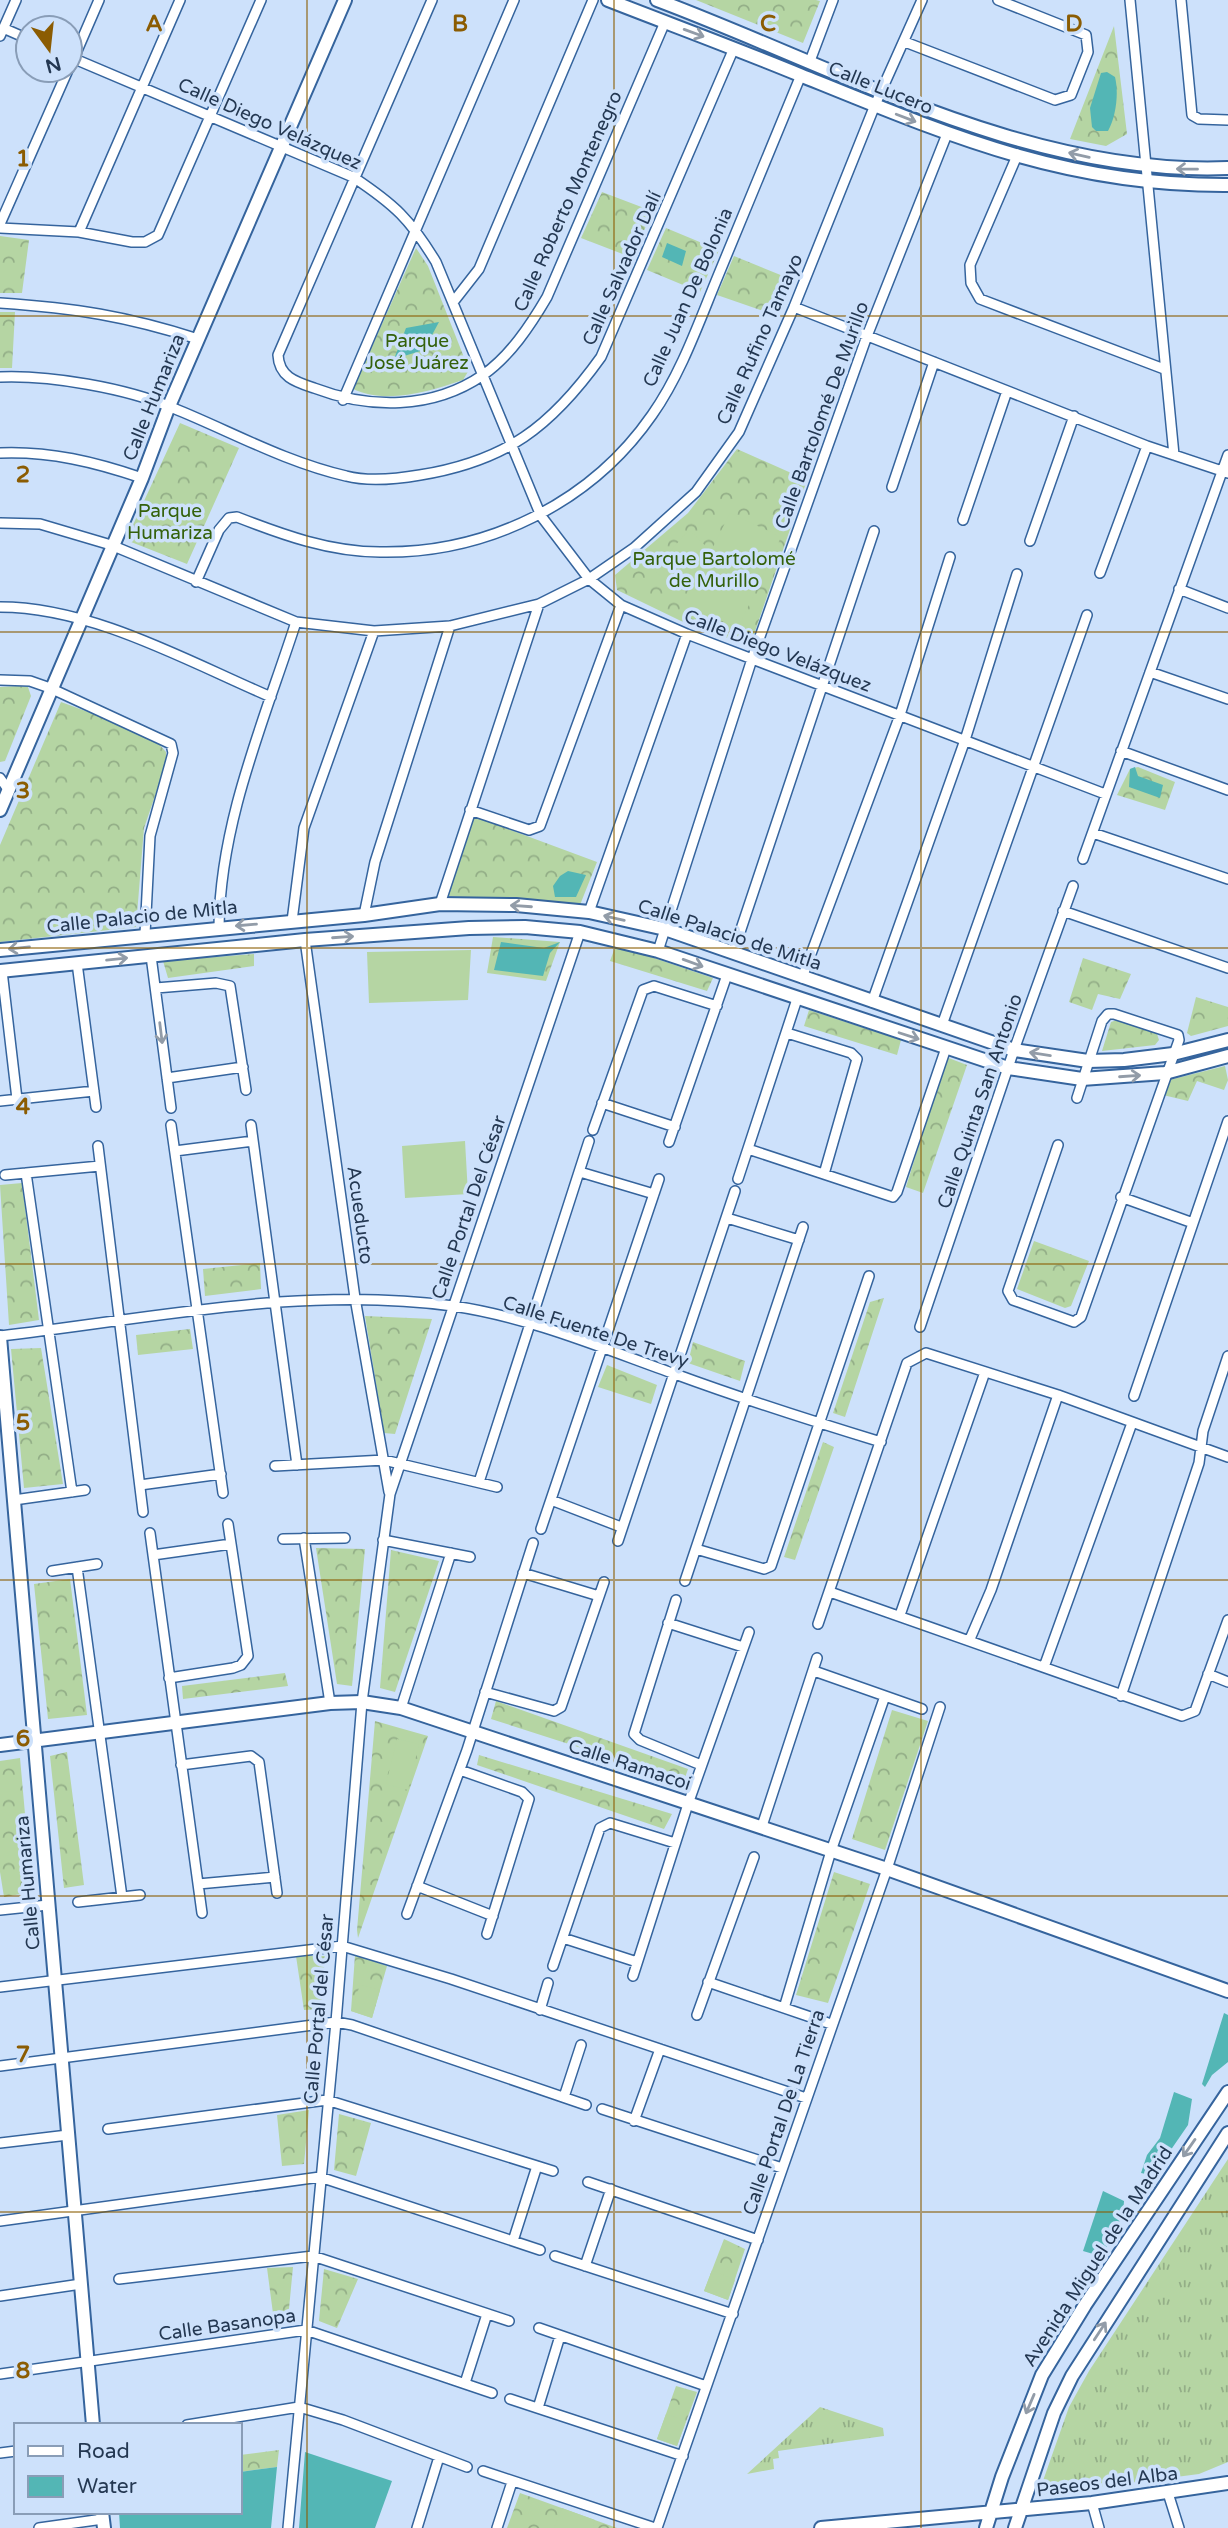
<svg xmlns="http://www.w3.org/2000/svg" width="1228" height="2528" viewBox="0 0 1228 2528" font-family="'Varela Round',sans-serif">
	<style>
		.grass { fill: url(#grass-tufts) }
		.forest { fill: url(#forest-crowns) }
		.garden { fill: #b5d5a3 }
		.water { fill: #53b6b5 }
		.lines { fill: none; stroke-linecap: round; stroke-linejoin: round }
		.street-casing { stroke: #35649d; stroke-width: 12 }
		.secondary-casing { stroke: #35649d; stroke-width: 16 }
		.street { stroke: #fff; stroke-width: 9 }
		.secondary { stroke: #fff; stroke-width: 12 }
		.oneway { stroke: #929ca8 }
		.grid { fill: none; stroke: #8b5c02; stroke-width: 2; stroke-opacity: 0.55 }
		.labels { text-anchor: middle; stroke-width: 7; stroke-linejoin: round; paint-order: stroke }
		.street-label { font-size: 19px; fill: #243852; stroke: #cde1fb }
		.park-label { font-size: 19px; fill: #34610b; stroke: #cde1fb }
		.grid-label { font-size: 23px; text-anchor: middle; font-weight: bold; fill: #8b5c02; stroke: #cde1fb; stroke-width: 7; stroke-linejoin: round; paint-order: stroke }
	</style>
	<defs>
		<pattern id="grass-tufts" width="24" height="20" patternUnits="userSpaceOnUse" patternTransform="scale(1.75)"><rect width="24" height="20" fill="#b5d5a3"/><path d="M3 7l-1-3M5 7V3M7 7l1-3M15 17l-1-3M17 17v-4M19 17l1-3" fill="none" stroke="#93ae87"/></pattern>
		<pattern id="forest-crowns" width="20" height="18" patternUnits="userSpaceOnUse" patternTransform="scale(1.75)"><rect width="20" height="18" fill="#b5d5a3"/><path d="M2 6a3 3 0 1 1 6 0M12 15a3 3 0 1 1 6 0" fill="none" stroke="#93ae87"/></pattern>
	</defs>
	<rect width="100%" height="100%" fill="#cde1fb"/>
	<!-- grass -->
	<path class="grass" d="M1228,2159V2462L1199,2474L1038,2495L1069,2407L1089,2371Z
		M820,2407L883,2428L884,2436L778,2451L779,2458L773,2459L774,2469L747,2474Z"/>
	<!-- forest -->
	<path class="forest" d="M696,0H816L820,1L803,43Z
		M1114,26L1127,134L1106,146L1070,139Z
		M602,192L652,211L633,258L581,238Z
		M666,228L719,250L700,292L647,270Z
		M0,236L29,240L22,293H0Z
		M416,248L428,266L469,370L463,380C430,391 387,405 353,389Z
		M734,256L788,278L772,314L717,295Z
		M0,312H15L12,368H0Z
		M180,423L239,448L187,564L126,540Z
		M737,449L807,480L750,646L681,621L617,590L615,575L688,513Z
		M19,686L28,687L31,696L5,761L0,762V687Z
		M61,702L151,735L166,752V764L144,828L136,927L0,942V845Z
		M1138,767L1175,782L1165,810L1117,795L1130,769Z
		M473,816L597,862L580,905L446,896Z
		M493,937L560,942L546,981L487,973Z
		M616,945L713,978L707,991L610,961Z
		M254,954V966L168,978L163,961Z
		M1083,958L1131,974L1120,999L1098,994L1092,1010L1069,1002Z
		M1196,997L1228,1007V1026L1191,1036L1187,1033Z
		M809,1010L901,1040L897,1055L804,1026Z
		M1120,1019L1157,1034L1159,1040L1155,1045L1102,1051L1111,1022Z
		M946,1057L967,1065L923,1193L906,1187Z
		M1225,1066L1228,1080L1224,1090L1197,1081L1188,1101L1163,1095L1169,1080Z
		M22,1183L39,1320L9,1325L0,1185Z
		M1034,1241L1089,1261L1071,1306L1065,1308L1017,1289Z
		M260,1263L261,1289L205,1296L203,1269Z
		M884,1298L845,1417L833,1413L870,1302Z
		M365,1316L432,1319L395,1434L384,1433Z
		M190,1329L193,1349L138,1355L136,1335Z
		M693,1342L745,1361L740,1381L688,1363Z
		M41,1348L63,1484L24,1488L11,1349Z
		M607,1365L657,1385L651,1404L598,1387Z
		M823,1442L834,1447L795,1560L784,1557Z
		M316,1548L365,1549L352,1686L337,1684Z
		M391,1550L439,1561L395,1692L380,1688Z
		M70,1579L87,1715L48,1719L34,1584Z
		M285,1673L288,1686L183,1699L182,1686Z
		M496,1701L688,1769L684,1781L491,1719Z
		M892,1710L928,1721L885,1850L852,1839Z
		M375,1721L428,1736L358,1938L357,1930Z
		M67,1752L84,1885L64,1888L50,1756Z
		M479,1755L672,1814L664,1829L477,1765Z
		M20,1758L32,1892L4,1897L0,1872V1761Z
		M834,1872L870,1884L828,2003L796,1995Z
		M355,1955L387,1966L372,2018L351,2011Z
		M296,1956H325L321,2009L304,2010Z
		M309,2110L304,2164L282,2166L277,2115Z
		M339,2114L371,2123L356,2176L334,2170Z
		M724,2239L745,2249L728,2300L704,2291Z
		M293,2267L288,2319L274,2321L267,2268Z
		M324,2269L358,2279L337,2328L319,2321Z
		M676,2386L697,2392L677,2446L657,2439Z
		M279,2450L277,2467L240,2472V2455Z
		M520,2493L617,2528H507Z"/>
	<!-- garden -->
	<path class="garden" d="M730,513L781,537L738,628L683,604L707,557L679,591L653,570L689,530L711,551Z
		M471,950L468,1000L369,1003L367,952Z
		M465,1141L468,1194L405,1198L402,1146Z
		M397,1739L419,1744L408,1790L386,1784Z
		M360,1985L380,1990L372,2018L351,2011Z
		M712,2270L735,2280L728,2300L704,2291Z
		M666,2414L686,2421L677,2446L657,2439Z
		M562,2508L595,2520L592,2528H554Z"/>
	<!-- water -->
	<path class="water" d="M1107,72L1115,77C1119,93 1116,117 1108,131H1096L1092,127L1090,108L1101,73Z
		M667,243L686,251L682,266L662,257Z
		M439,322L424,350L394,359L406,328Z
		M1135,767L1138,776L1163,785L1160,798L1129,787L1130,769Z
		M568,871L586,875L576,897H555L553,886L560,876Z
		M501,942L544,948L560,942L550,953L543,976L494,970Z
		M1224,2013L1228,2015V2062L1212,2075L1205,2087L1202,2084Z
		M1174,2092L1192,2099L1188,2125L1168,2154L1159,2157L1146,2174L1141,2173L1147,2155L1160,2138Z
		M1103,2191L1124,2201C1124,2211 1118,2219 1119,2230L1100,2256L1083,2251Z
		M305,2452L392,2481L375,2528H299Z
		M277,2467L271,2528H120L119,2512H240V2472Z"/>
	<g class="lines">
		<!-- street casing -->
		<g class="street-casing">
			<path id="street" d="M432,0L278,355C279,377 296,382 314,388C369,409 432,410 483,375C510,356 530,326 547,297L665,22
				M1130,0L1174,455
				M1181,0L1192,115L1199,119L1228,120
				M3,28L28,39
				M0,36L16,0
				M905,42L1055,100L1071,95L1088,52L1086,35L998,0
				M70,57L353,177C395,205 410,219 436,262L541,516L589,579L621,605L687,634L1105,794
				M810,61L833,0
				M70,67L99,0
				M1016,158L970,265L971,283L980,299L1164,369
				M0,224L68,70
				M0,228L79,232L132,242H145L158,235L261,0
				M79,232L180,0
				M454,301L479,269L593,0
				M0,303C75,308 126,316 198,339
				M794,307L1147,446L1228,473
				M0,377C50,375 126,388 173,408C230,431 285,462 346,476C369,482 397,479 420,475C506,461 551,427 601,357L734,48
				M343,400L514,0
				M0,453C50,451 95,462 142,478
				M892,487L934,362
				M963,520L1007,391
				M0,523L40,524L111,545L296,622L374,631L450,626L539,604L589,579L634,548L696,492L739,432L794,307L875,105L922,0
				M1030,541L1074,416
				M1100,573L1147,446
				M196,582L219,530L229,518L237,517C283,535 330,552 380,552C487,554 591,503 652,415C681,374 699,322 718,276C746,209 774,142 801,75
				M1179,589L1228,608
				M0,607C92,607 187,661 271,697
				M1150,672L1228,699
				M0,680L30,681L50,688L171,744L173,753L150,836L145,934
				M1121,751L1228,790
				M0,778L7,788
				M470,810L529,830L540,826L621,605
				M1093,833L1228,879
				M1083,859L1228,455
				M440,904L539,604
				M1063,911L1228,968
				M589,912L687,634
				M364,915L375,862L450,626
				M292,921L304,828L374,631
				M219,927C220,822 264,721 296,622
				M305,940L355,1298L389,1492
				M658,951L752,659L867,336L947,134
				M733,953L874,531
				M151,956L171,1108
				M77,963L96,1107
				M2,971L17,1099
				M802,978L900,715L950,557
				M156,988L216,983L230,986L246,1090
				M872,1002L965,740L1017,574
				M942,1025L1087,615
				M787,1033L851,1053L857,1059L824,1174
				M167,1078L243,1067
				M0,1101L94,1091
				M602,1103L675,1127
				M171,1125L223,1493
				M251,1125L297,1465
				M593,1130L643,990L654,986L717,1006
				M669,1142L727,975
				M1058,1145L1008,1291L1013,1300L1074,1322L1081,1317L1179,1040L1178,1035L1114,1014H1108L1102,1021L1077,1098
				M98,1146L143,1512
				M748,1149L893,1197L897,1192L946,1048
				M175,1151L253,1141
				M580,1172L654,1194
				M26,1173L72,1492
				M5,1175L100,1166
				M738,1179L797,999
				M1121,1197L1193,1223
				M727,1218L799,1240
				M920,1327L1014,1050L1073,886
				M0,1336C150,1319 302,1285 453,1306C529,1317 602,1348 675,1374C743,1399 812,1421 881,1442
				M1134,1396L1228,1121
				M275,1466L384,1460L497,1487
				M479,1482L589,1141
				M140,1485L221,1474
				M14,1500L85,1490
				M551,1500L621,1527
				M541,1529L659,1179
				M150,1533L202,1913
				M304,1538L330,1703
				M283,1539L345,1538
				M383,1540L470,1557
				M618,1541L735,1191
				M696,1549L764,1569L771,1566L869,1276
				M153,1555L231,1544
				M77,1567L122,1897
				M52,1571L97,1564
				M523,1573L599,1596
				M685,1581L803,1227
				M830,1592L1182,1716L1195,1711L1228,1620
				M676,1600L634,1734L640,1740L701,1765
				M900,1615L985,1372
				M668,1623L743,1647
				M818,1624L907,1363L926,1353L1058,1395L1228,1457
				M970,1639L991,1590L1058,1395
				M1044,1667L1132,1423
				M814,1671L922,1709
				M1208,1674L1228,1682
				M169,1678L233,1668L241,1665L248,1656L228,1524
				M485,1692L554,1711L561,1707L604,1582
				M1121,1696L1199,1463L1203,1431L1228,1356
				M401,1708L451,1553
				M181,1765L251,1756L259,1762L277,1893
				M460,1770L522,1792L529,1799L487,1934
				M762,1826L817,1658
				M198,1884L275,1877
				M417,1886L493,1916
				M78,1902L140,1895
				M0,1910L48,1905
				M407,1914L467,1750L533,1543
				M563,1938L637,1962
				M553,1966L600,1828L610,1823L675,1843
				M633,1976L688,1804L749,1632
				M708,1982L831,2024
				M0,1987L342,1946L451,1979L806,2098
				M784,2008L831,1851L885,1696
				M540,2010L548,1983
				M697,2015L754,1857
				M0,2066L336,2022L352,2025L586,2105
				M564,2097L581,2045
				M602,2109L782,2168
				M634,2121L660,2049
				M108,2129L327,2100L553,2171
				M0,2143L68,2135
				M588,2182L758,2240
				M0,2221L320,2177L540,2250
				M513,2241L537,2166
				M555,2256L733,2314
				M585,2266L611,2189
				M119,2279L313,2256L509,2321
				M0,2296L81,2284
				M539,2328L706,2386
				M0,2374L306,2330L492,2393
				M465,2383L487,2314
				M510,2399L683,2456
				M538,2408L560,2336
				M187,2425L299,2407L343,2420L467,2467
				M0,2453L16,2451
				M483,2471L655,2528
				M1168,2493L1179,2528
				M1092,2503L1099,2528
				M39,2528L103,2519
				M288,2528L336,2022L362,1702L390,1494L580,932
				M417,2528L439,2457
				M497,2528L512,2482
				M657,2528L887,1869L940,1707"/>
		</g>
		<!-- secondary casing -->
		<g class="secondary-casing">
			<path id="secondary" d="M608,0C672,25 737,49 800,75C948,135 1065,186 1228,185
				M657,0C841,69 1027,176 1228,168
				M0,810L142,478L169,406L345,0
				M0,950L364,915L440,904L516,905L589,912L665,929L1014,1050L1088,1061L1124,1060L1173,1054L1228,1040
				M0,971L305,940L469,928L525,927L580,932L658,951L1008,1068L1082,1079L1165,1073L1228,1056
				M0,1337L93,2425
				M0,1745L330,1703L362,1702L401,1708L887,1869L1228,1991
				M102,2512L104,2528
				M821,2528L1092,2503L1228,2483
				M986,2528L1002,2477L1042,2375L1085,2305L1228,2092
				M1015,2528L1054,2413L1072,2376L1228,2133"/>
		</g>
		<!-- street -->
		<use href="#street" class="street"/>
		<!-- secondary -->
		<use href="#secondary" class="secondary"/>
	</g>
	<!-- one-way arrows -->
	<defs><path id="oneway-shaft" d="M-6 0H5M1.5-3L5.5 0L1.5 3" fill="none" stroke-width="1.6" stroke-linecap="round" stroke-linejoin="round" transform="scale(1.75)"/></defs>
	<g class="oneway">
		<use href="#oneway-shaft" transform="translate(694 33) rotate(20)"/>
		<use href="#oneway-shaft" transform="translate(906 118) rotate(21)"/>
		<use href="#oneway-shaft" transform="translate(1079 155) rotate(-167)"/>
		<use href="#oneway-shaft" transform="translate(1187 169) rotate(-179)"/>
		<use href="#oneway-shaft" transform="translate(521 906) rotate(-176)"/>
		<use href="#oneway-shaft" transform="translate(614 918) rotate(-167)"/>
		<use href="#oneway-shaft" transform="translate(246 925) rotate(175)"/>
		<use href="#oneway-shaft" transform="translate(343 937) rotate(-4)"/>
		<use href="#oneway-shaft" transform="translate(19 948) rotate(174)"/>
		<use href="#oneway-shaft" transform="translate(117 959) rotate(-6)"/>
		<use href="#oneway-shaft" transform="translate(693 963) rotate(20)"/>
		<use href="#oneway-shaft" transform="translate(161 1033) rotate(83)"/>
		<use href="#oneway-shaft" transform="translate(909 1036) rotate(18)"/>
		<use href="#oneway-shaft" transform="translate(1040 1054) rotate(-171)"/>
		<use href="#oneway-shaft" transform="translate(1130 1076) rotate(-4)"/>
		<use href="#oneway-shaft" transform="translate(1189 2148) rotate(125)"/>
		<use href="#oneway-shaft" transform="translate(1100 2331) rotate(-57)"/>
		<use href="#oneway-shaft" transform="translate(1030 2404) rotate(113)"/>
	</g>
	<!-- grid -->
	<path class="grid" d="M307,0V2528M614,0V2528M921,0V2528M0,316H1228M0,632H1228M0,948H1228M0,1264H1228M0,1580H1228M0,1896H1228M0,2212H1228"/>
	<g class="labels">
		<!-- street labels -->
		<g class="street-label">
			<text transform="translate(881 87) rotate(22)" y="7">Calle Lucero</text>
			<text transform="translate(270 123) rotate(24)" y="7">Calle Diego Velázquez</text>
			<text transform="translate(567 201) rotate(-66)" y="7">Calle Roberto Montenegro</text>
			<text transform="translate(621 268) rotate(-66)" y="7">Calle Salvador Dalí</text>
			<text transform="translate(687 297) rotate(-66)" y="7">Calle Juan De Bolonia</text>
			<text transform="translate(759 339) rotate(-66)" y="7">Calle Rufino Tamayo</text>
			<text transform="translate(153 397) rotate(-68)" y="7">Calle Humariza</text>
			<text transform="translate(821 415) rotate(-70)" y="7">Calle Bartolomé De Murillo</text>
			<text transform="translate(778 650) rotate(21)" y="7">Calle Diego Velázquez</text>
			<text transform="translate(142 916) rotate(-6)" y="7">Calle Palacio de Mitla</text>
			<text transform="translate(730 934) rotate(18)" y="7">Calle Palacio de Mitla</text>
			<text transform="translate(979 1101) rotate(-71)" y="7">Calle Quinta San Antonio</text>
			<text transform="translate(468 1207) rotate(-71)" y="7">Calle Portal Del César</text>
			<text transform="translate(361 1215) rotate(82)" y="7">Acueducto</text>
			<text transform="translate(596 1331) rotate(18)" y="7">Calle Fuente De Trevy</text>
			<text transform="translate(630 1764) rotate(18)" y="7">Calle Ramacoi</text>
			<text transform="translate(27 1883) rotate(-95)" y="7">Calle Humariza</text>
			<text transform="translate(318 2009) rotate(-85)" y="7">Calle Portal del César</text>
			<text transform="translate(783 2112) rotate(-71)" y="7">Calle Portal De La Tierra</text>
			<text transform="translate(1097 2256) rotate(-57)" y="7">Avenida Miguel de la Madrid</text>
			<text transform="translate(227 2324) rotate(-8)" y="7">Calle Basanopa</text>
			<text transform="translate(1107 2481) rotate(-7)" y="7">Paseos del Alba</text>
		</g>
		<!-- park labels -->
		<g class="park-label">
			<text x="417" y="347">Parque<tspan x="417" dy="22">José Juárez</tspan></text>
			<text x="170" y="517">Parque<tspan x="170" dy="22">Humariza</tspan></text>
			<text x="714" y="565">Parque Bartolomé<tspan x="714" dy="22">de Murillo</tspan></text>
		</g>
	</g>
	<g class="grid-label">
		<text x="154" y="31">A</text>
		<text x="460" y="31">B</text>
		<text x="768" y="31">C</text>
		<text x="1074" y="31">D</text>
		<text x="23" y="166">1</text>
		<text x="23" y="482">2</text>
		<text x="23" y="798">3</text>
		<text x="23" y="1114">4</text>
		<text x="23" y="1430">5</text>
		<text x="23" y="1746">6</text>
		<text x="23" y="2062">7</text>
		<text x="23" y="2378">8</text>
	</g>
	<!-- legend -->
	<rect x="14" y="2423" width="228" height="91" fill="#cde1fb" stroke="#899db7" stroke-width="2"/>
	<rect x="28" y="2446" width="35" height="10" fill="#ffffff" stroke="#899db7" stroke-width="2"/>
	<text x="77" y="2458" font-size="21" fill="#243852">Road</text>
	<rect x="28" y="2476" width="35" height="21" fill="#53b6b5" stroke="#899db7" stroke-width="2"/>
	<text x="77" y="2493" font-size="21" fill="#243852">Water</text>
	<!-- north arrow -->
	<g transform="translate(49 49) rotate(165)"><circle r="33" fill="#cde1fb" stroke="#899db7" stroke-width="2"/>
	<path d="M0-5L12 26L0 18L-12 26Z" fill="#8b5c02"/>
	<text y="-10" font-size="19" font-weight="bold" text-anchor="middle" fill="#243852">N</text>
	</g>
</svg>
